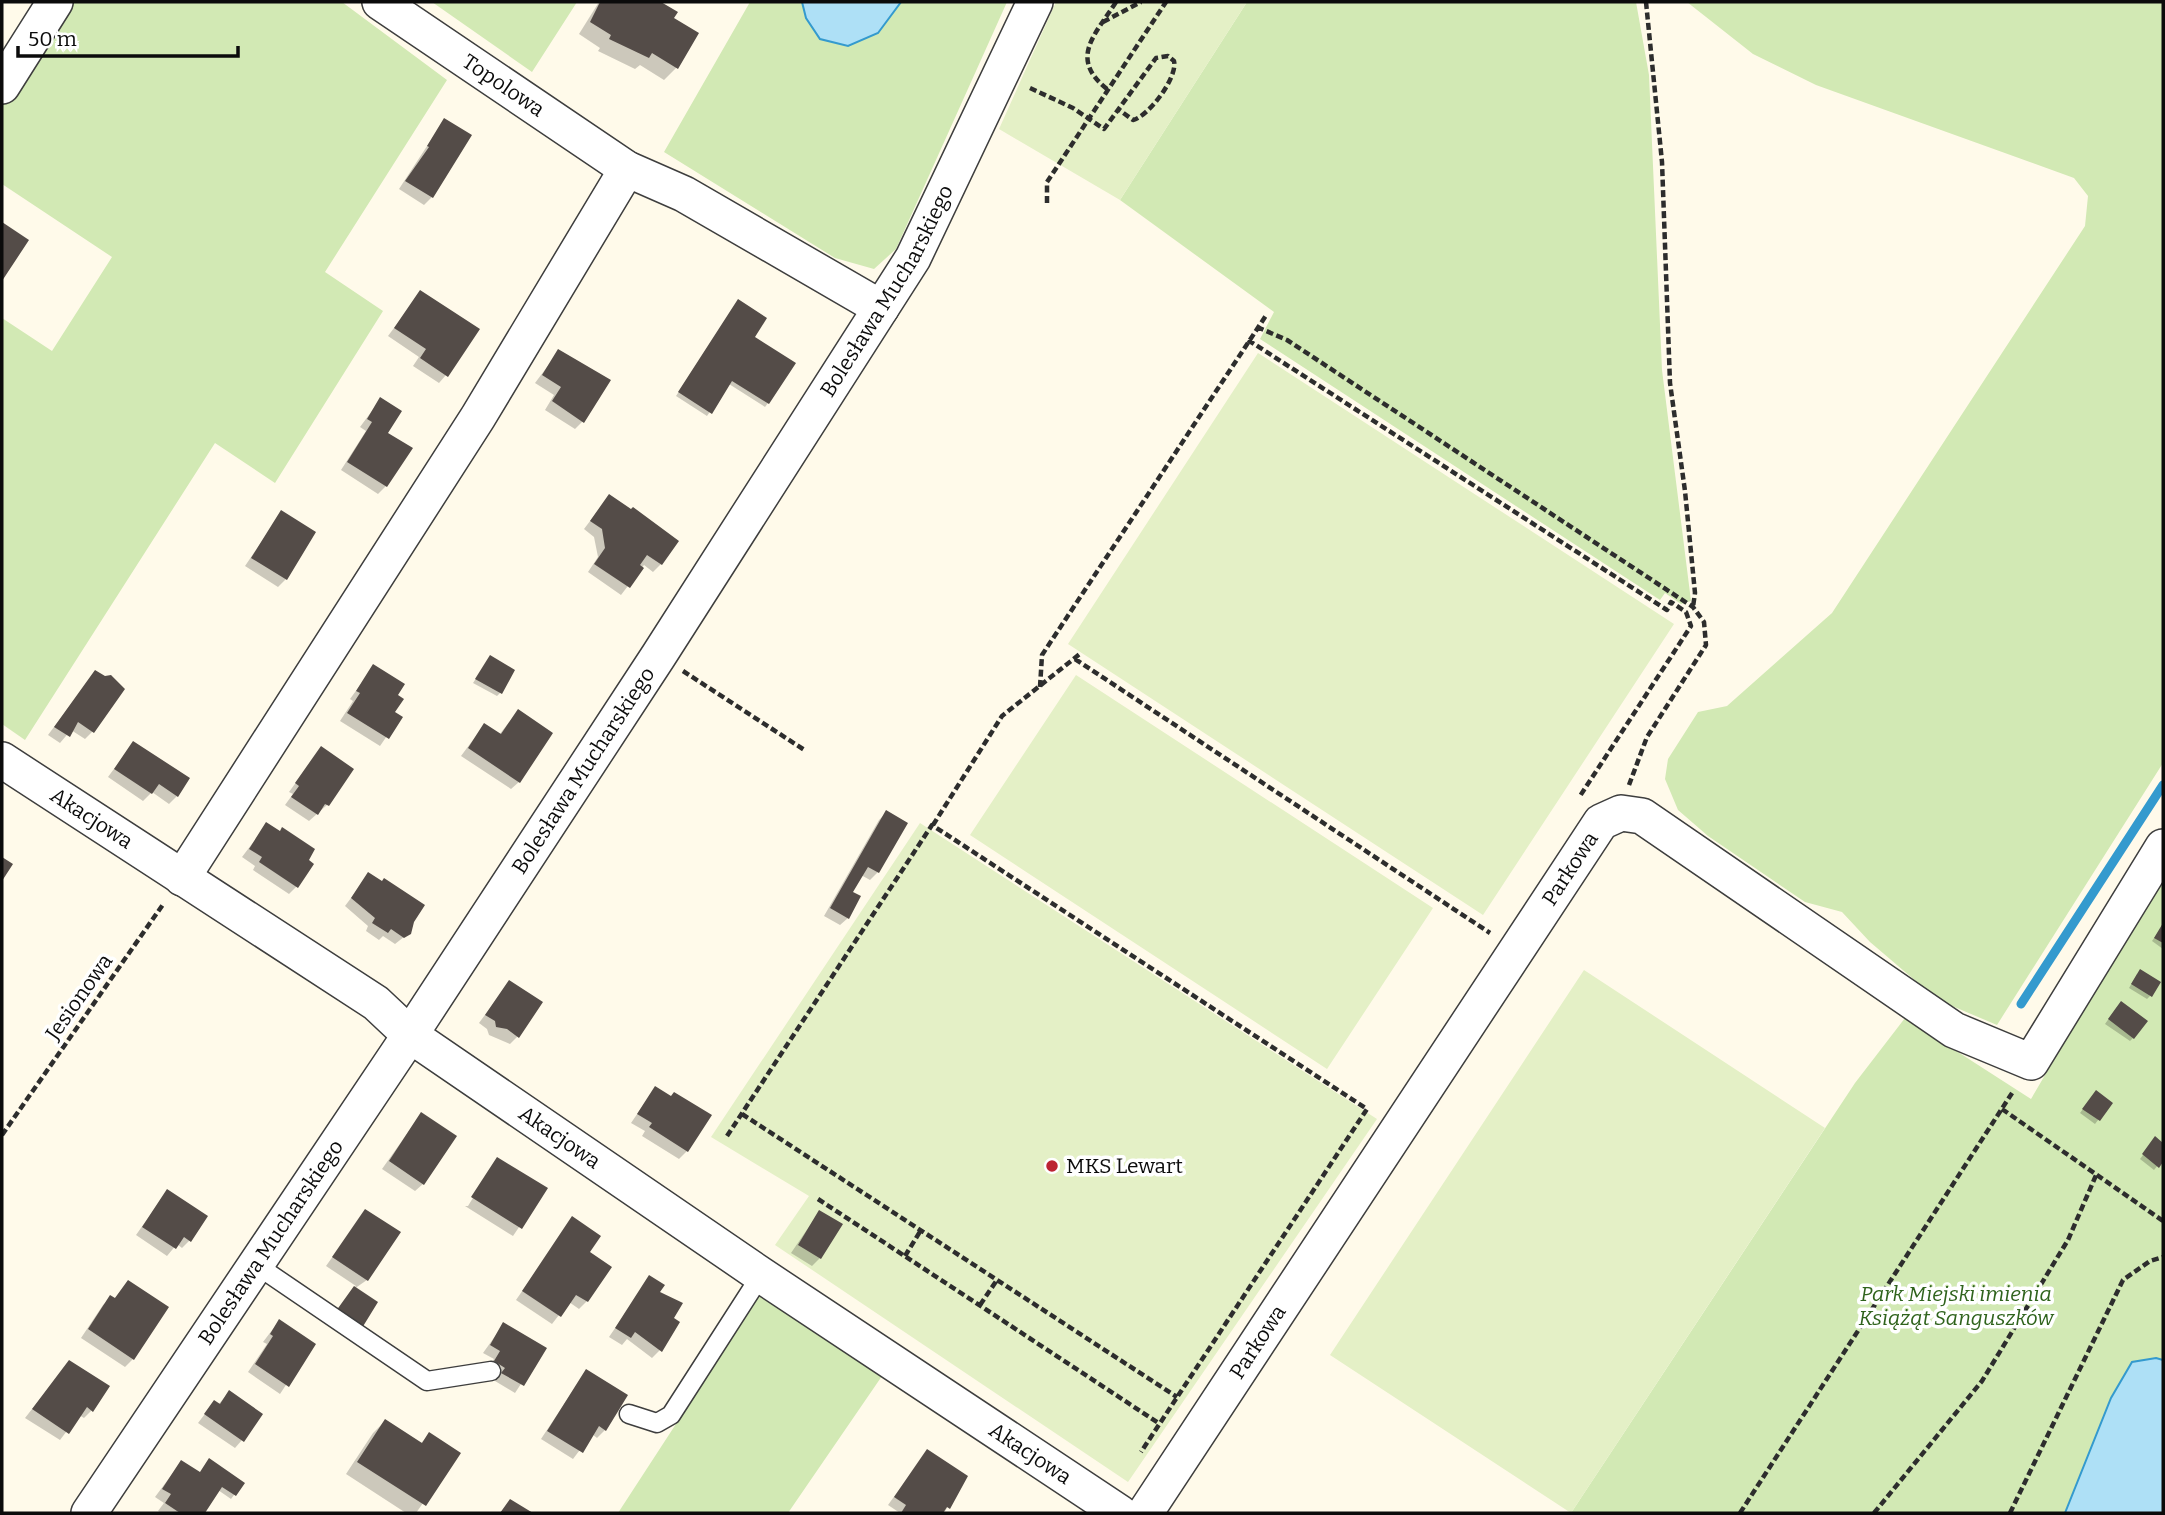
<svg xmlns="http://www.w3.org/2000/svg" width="2165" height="1515" viewBox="0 0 2165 1515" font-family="Bitter,serif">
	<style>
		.green { fill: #d2e9b4 }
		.pitch { fill: #e4f0c6 }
		.water { fill: #aee0f6; stroke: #349ace; stroke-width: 2 }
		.shadow { fill: #0003 }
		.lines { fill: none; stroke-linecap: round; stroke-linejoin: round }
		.stream { stroke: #349ace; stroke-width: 9 }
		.building { fill: #544c48 }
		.lane-casing { stroke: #3e3e3e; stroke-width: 21 }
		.street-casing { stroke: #3e3e3e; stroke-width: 38 }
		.path { stroke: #2d2d2d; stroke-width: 4.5; stroke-dasharray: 7 3.5; stroke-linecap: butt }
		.lane { stroke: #fff; stroke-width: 18 }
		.street { stroke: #fff; stroke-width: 35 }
		.poi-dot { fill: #bc2333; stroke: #fff; stroke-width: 2.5 }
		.labels { text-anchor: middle; stroke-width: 7; stroke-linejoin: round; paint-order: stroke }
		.street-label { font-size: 21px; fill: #0b0b0b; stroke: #fff }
		.poi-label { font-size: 21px; fill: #0b0b0b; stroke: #fff; text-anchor: start }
		.park-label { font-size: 21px; font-style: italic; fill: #2f631c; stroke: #fff }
	</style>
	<rect width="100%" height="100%" fill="#fffaea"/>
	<!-- green -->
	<path class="green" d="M65,2H342L447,80L325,272L383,311L275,483L215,443L25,740L2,724V318L52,351L112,257L2,184V102Z
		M432,2H577L532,72Z
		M750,2H1007L896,249L874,269L835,258L664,152Z
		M1247,2H1636L1649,75L1662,370L1691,601L1681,604L1665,593L1660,600L1260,339L1274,312L1120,200Z
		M1687,2H2163V763L1997,1025L1938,1000L1870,942L1842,912L1805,902L1708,836L1678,810L1665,779L1668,759L1698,712L1727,706L1832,613L2085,226L2088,196L2074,178L1816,85L1753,54Z
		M2163,874V1513H1571L1855,1083L1905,1018L2031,1099Z
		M769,1281L893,1360L788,1513H618Z"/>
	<!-- pitch -->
	<path class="pitch" d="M1056,2H1247L1120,200L999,129Z
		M1258,353L1674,624L1483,915L1068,644Z
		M1076,675L1433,908L1327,1069L970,835Z
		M920,823L1377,1119L1128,1482L775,1245L809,1196L711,1137Z
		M1584,970L1825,1128L1571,1513L1330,1355Z"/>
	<!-- water -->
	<path class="water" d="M802,2H901L878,33L848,46L820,39L806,18Z
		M2156,1358L2163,1360V1513H2065L2111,1398L2132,1362Z"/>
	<!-- shadow -->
	<path class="shadow" d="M599,2H658L675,13L671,19L676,68L664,80L640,65L635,69L598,51L600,48L579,34Z
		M444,120L432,197L424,205L399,189Z
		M421,292L446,375L439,383L413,366L419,357L388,336Z
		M735,305L753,337L768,403L765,407L729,384L707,416L676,396Z
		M559,351L583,421L575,429L545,410L554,395L535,383Z
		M380,400L386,486L378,494L341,470L366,431L360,427Z
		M609,496L661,564L653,572L644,565L621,595L588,572L598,557L594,537L584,529Z
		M281,513L286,579L278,587L245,566Z
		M490,657L500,693L497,696L473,683Z
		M374,666L396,696L393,713L400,717L380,746L340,721L353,701L350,699Z
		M95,672L104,678L93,731L85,739L71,730L60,743L48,735Z
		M518,711L519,782L511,789L461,756L484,725L499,735Z
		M133,743L177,796L169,804L152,792L143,801L108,777Z
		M321,748L327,805L309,821L285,805L293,794L289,792Z
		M887,812L878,872L870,880L861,875L851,892L848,918L840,925L824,916L879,820Z
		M267,824L297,886L289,894L253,870L255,866L242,857Z
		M369,874L412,922L409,933L395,944L383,936L379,940L366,931L368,926L345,906Z
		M2163,925V949L2152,941Z
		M2137,974L2150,996L2147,999L2129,988Z
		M509,982L518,1036L510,1044L489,1035L487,1029L479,1023Z
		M2117,1007L2133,1038L2130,1041L2105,1024Z
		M655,1088L687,1151L679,1159L642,1136L645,1131L631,1123Z
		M2093,1096L2111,1103L2095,1124L2080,1113Z
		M421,1114L423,1184L415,1191L382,1169Z
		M2155,1139L2163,1145V1159L2154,1170L2140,1159Z
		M497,1159L545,1189L513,1236L465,1206H468Z
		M167,1191L190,1240L182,1248L177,1244L167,1256L136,1235Z
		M365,1211L367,1280L351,1291L356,1286L326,1266Z
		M819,1212L820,1258L812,1266L791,1253Z
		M572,1219L587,1252V1301L579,1309L569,1302L552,1324L516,1300Z
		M650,1277L672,1318L660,1350L652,1358L627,1339L622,1345L609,1337Z
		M128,1282L133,1359L125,1367L81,1338L103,1305L111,1298L114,1299Z
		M279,1321L313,1344L280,1394L248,1372L267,1344L263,1342Z
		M503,1325L544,1349L515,1393L495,1381L498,1376L487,1369L494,1359L483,1353Z
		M69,1362L92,1410L84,1418L79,1415L60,1440L25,1418Z
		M586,1371L605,1430L597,1438L592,1434L573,1459L541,1439Z
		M229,1392L242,1440L235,1448L198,1423L214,1402L218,1405Z
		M385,1421L420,1444L429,1435L458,1453L416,1513H406L346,1474L373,1433Z
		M927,1451L965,1476L944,1513H900L888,1505Z
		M181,1462L199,1474L243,1483L231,1499L218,1490L203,1513H161L158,1511L164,1503L155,1497Z"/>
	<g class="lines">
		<!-- stream -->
		<path class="stream" d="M2021,1004L2163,785"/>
	</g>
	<!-- building -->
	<path class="building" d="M600,2H661L678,12L674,18L699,33L678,69L652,53L649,58L609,39L611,35L590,22Z
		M444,118L472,135L433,198L405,181L429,147L427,146Z
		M2,222L29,240L2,281Z
		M420,290L480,329L448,377L420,358L426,349L394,328Z
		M738,299L767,318L755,337L796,363L769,404L732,381L712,414L678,392Z
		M558,349L611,380L584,423L552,401L561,387L542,375Z
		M380,397L402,411L388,433L413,448L387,487L347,462L372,422L367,419Z
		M609,494L631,509L633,507L679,541L662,565L647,555L640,565L644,568L630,588L594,564L605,548L602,529L590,521Z
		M281,510L316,532L287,580L251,558Z
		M490,655L515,670L502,694L475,679Z
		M373,664L405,684L398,695L404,699L395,712L403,717L389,739L347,713L360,693L356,691Z
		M95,670L105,676L111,675L125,689L94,733L78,722L70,737L54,727Z
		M518,709L553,733L520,783L468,748L484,723L501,734Z
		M133,741L190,778L178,797L159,784L152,794L114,769Z
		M321,746L354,769L329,806L325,804L318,815L291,797L299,786L295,783Z
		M886,810L908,823L879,873L868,867L853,892L861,896L849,919L830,908Z
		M266,822L280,831L282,827L315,849L309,860L314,864L298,888L259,862L262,857L249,849Z
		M2,857L13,864L2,881Z
		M368,872L382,881L384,878L425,905L414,922L411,934L404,938L391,929L388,933L372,923L375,918L351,898Z
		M2163,923V943L2154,938Z
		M2140,969L2161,982L2152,997L2131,984Z
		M509,980L543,1002L519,1038L507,1029L496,1027L495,1021L485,1015Z
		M2121,1001L2148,1021L2134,1039L2108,1019Z
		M655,1086L671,1096L674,1092L712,1115L688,1152L649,1127L652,1123L637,1114Z
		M2096,1090L2113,1103L2100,1121L2082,1109Z
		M421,1112L457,1136L424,1185L389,1161Z
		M2155,1136L2163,1143V1162L2159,1168L2142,1154Z
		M497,1157L548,1188L522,1229L471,1197Z
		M167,1189L208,1216L191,1242L184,1237L176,1249L142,1227Z
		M365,1209L401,1232L368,1281L332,1257Z
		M819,1210L843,1224L821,1259L798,1245Z
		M572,1216L601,1236L590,1252L612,1267L588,1302L576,1295L561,1317L522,1291Z
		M649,1275L665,1285L660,1292L683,1303L674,1318L680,1322L662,1352L635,1332L631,1338L615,1328Z
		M128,1280L169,1307L134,1360L88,1329L110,1295L115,1298Z
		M354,1286L378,1302L362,1328L336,1311Z
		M279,1319L316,1344L289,1387L255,1364L273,1336L270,1334Z
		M503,1322L547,1348L524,1386L501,1373L505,1368L494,1361L500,1351L490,1345Z
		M69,1360L110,1386L93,1412L87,1407L69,1434L32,1409Z
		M586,1369L628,1395L606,1431L599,1426L583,1453L547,1431Z
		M229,1390L263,1414L244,1442L204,1414L214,1400L220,1404Z
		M385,1419L422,1443L429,1432L461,1453L426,1506L357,1462Z
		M927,1449L968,1476L950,1509L947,1507L943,1513H901L906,1505L894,1497Z
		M209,1458L245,1483L236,1496L222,1487L205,1513H180L165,1503L171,1494L162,1489L181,1460L200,1472Z
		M510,1499L533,1513H500Z"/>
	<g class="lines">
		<!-- lane casing -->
		<g class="lane-casing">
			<path id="lane" d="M255,1264L427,1381L491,1371
				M629,1414L657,1423L671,1415L761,1275"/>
		</g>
		<!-- street casing -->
		<g class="street-casing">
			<g id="street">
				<path id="s1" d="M380,2L627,169L684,194L881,308"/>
				<path d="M2,86L55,2"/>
				<path id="s2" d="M2,760L376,1003L410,1035L761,1275L1120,1513"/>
				<path d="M182,878L478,417L627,169"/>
				<path id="s3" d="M89,1513L410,1035L659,655L913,258L1035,2"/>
				<path id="s4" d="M1145,1513L1601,822L1621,813L1642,816L1954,1030L2031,1062L2163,847"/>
			</g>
		</g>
		<!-- path -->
		<path class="path" d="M1646,2L1662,162L1670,383L1685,491L1695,593L1693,607
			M1103,22L1141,2
			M1030,88L1073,108L1104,129L1156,58L1168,56L1174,61C1178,77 1149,116 1133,120L1118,109
			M1107,89C1068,58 1096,34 1116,2
			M1047,203V182L1166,2
			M1257,327L1287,340L1693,607L1704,622L1706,645L1647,737L1629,785
			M1248,340L1667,610L1671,602L1686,612L1691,626L1580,796
			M1075,659L1490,933
			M683,671L806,751
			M1040,687L1042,655L1267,314
			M933,825L1002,716L1081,653
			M2002,1109L2163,1221
			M742,1114L1177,1397
			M2,1135L164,903
			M727,1136L932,825L1367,1109L1141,1452
			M818,1199L1160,1424
			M905,1256L921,1230
			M980,1305L997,1280
			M1740,1513L2014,1090
			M1874,1513L1982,1381L2068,1240L2097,1173
			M2010,1513L2123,1280L2150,1261L2163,1257"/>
		<!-- lane -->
		<use href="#lane" class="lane"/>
		<!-- street -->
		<use href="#street" class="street"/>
	</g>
	<!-- markers -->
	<circle class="poi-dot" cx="1052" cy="1166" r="7"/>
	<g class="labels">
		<!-- street labels -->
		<g class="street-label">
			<text dy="7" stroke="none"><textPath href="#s1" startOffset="149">Topolowa</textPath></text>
			<text dy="7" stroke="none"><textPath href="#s3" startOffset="1460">Bolesława Mucharskiego</textPath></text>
			<text dy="7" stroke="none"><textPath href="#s3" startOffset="892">Bolesława Mucharskiego</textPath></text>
			<text dy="7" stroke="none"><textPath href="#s2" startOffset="107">Akacjowa</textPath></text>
			<text dy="7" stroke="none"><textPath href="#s4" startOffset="772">Parkowa</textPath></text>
			<text transform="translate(79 997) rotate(-55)" y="7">Jesionowa</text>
			<text dy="7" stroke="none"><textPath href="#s2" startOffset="674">Akacjowa</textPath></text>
			<text dy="7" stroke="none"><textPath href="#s3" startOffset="326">Bolesława Mucharskiego</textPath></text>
			<text dy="7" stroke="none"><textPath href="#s4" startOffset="205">Parkowa</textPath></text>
			<text dy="7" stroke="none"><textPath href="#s2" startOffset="1241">Akacjowa</textPath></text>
		</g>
		<!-- poi labels -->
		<g class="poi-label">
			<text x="1066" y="1173">MKS Lewart</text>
		</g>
		<!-- park labels -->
		<g class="park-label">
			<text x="1956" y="1301">Park Miejski imienia<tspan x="1956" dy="24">Książąt Sanguszków</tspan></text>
		</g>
	</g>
	<!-- border -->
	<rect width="2165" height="1515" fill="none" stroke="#0b0b0b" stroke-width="7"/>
	<!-- scale -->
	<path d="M18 46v10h220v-10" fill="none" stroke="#0b0b0b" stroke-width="3.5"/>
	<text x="28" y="46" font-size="21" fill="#0b0b0b" stroke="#ffffff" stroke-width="5" paint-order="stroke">50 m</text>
</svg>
